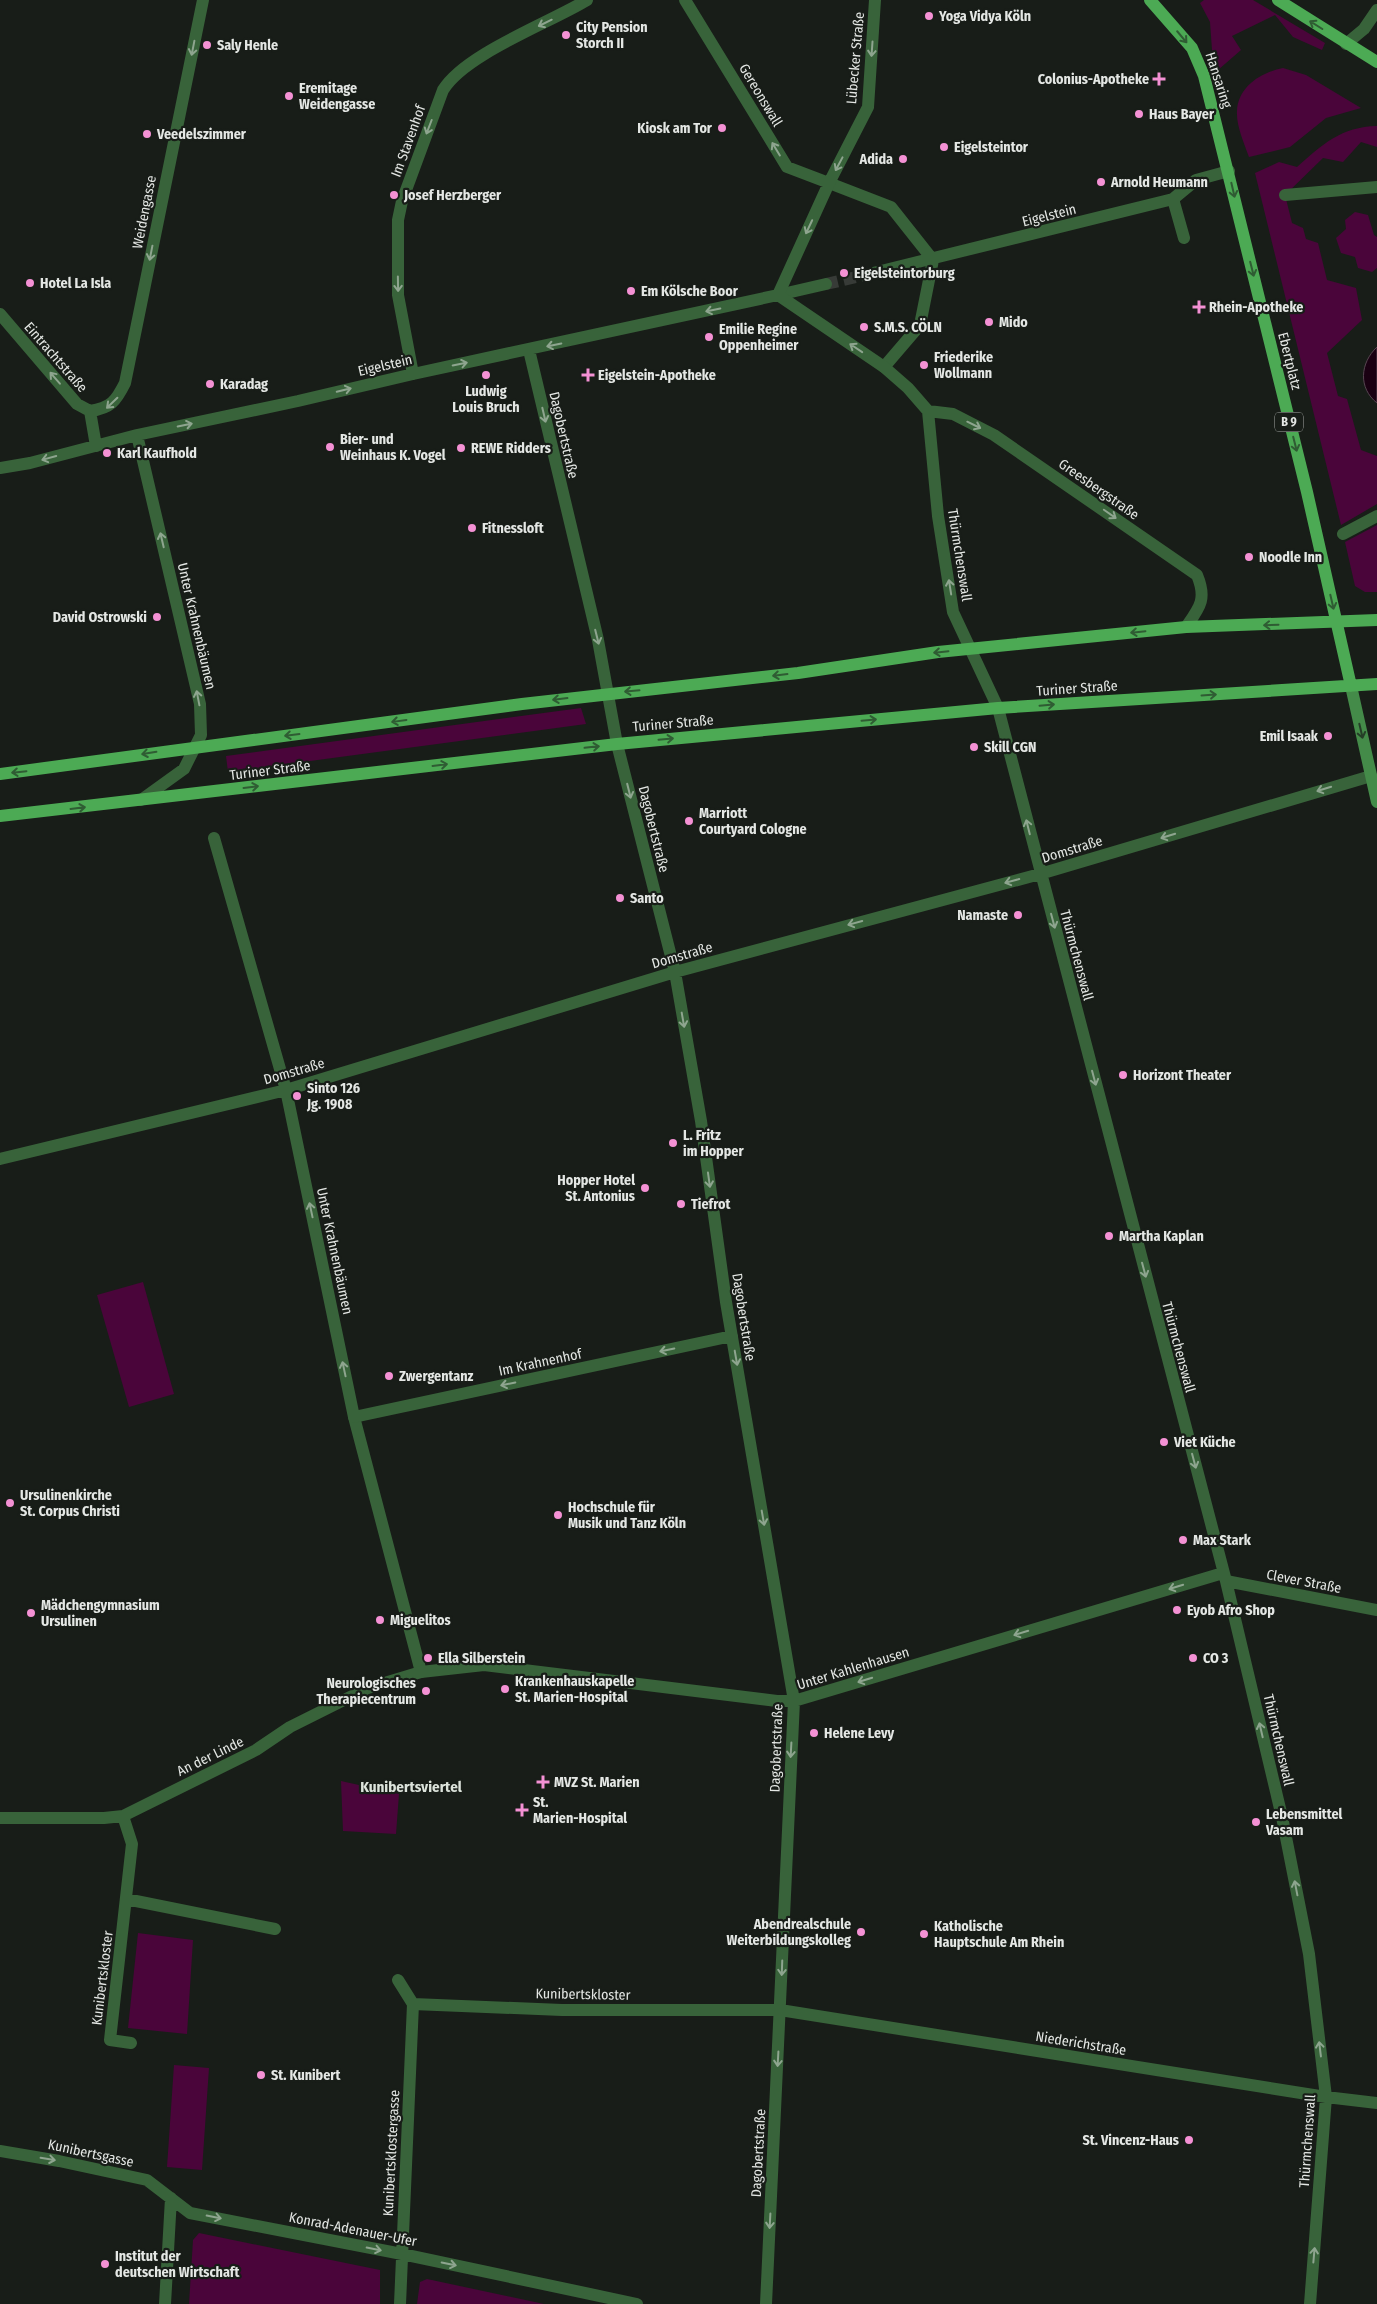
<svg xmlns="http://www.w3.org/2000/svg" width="1377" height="2304" viewBox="0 0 1377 2304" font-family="'Fira Sans Condensed',sans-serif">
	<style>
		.green { fill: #4a053a }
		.water { fill: #1a0012; stroke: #574551 }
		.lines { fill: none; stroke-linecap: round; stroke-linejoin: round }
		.pedestrian-tunnel { stroke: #373b37; stroke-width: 12; stroke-dasharray: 12 6; stroke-linecap: butt }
		.pedestrian { stroke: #38633a; stroke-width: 12 }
		.minor { stroke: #38633a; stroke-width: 12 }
		.secondary { stroke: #448b49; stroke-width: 12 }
		.primary { stroke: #4caa54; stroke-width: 12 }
		.oneway { stroke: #8ea58f }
		.oneway2 { stroke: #2f5c33 }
		.oneway3 { stroke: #253e27 }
		.poi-dot { fill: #f491d4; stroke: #181d18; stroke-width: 2 }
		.labels { text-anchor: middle; stroke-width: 4.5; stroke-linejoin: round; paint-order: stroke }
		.shield { fill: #181d18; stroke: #a7aaa7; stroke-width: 1 }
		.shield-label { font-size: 12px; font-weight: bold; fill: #e4e7e4 }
		.poi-label { font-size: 14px; font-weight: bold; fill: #e4e7e4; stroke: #181d18; text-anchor: start }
		.street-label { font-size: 14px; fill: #e4e7e4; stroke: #181d18 }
		.neighbourhood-label { font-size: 15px; font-weight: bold; fill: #dce3db; stroke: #181d18 }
	</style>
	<rect width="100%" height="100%" fill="#181d18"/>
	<!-- green -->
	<path class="green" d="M1204,0H1253L1325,43L1322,50L1293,37L1275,15L1232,36L1241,50L1218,70L1212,50L1210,22L1200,3Z
		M1283,68L1306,75L1361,108L1326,118L1290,147L1249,157C1244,143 1236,125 1237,111C1238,86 1262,72 1283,68Z
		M1377,126V147L1361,142L1343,162L1323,158L1285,195L1292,223L1303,228L1306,239L1318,243L1327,280L1356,288L1362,320L1327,353L1338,396L1347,399L1361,450L1377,456V504L1341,525L1255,173L1279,162L1297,167C1323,144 1341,127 1377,126Z
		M1355,212L1368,215L1374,235L1377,237V268L1372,272L1358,268L1355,257L1341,253L1336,238L1346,229L1345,220Z
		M1377,525V592H1365L1355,586L1345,542Z
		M581,708L586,724L228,772L226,756Z
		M143,1282L174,1394L129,1407L97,1295Z
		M341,1781L399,1794L396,1834L343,1831Z
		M138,1933L193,1940L187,2034L128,2028Z
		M174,2065L209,2068L202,2170L167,2167Z
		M199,2233L380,2270V2304H189L193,2240Z
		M427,2279L544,2304H417L420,2282Z"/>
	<!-- water -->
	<path class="water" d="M1377,347V403C1358,388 1360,363 1377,347Z"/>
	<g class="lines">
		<!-- pedestrian-tunnel -->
		<path class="pedestrian-tunnel" d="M826,284L865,275"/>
		<!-- pedestrian -->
		<path class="pedestrian" d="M829,183L891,207L933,260L920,325L884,367
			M1285,195L1377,187
			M1173,199L1184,238
			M865,275L1173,199L1196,180L1229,171
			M778,295L826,284
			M1343,534L1377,516
			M354,1417L421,1672"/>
		<!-- minor -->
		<path class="minor" d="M685,0L787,167L829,183
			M1346,44L1364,29L1377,10
			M778,295L829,183L868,107L875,0
			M0,314L77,404L90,411
			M529,350L598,640L617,744L675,972L701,1121L726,1302L794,1701L766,2304
			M413,374L398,295V220L402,201L443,90C465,54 549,23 587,0
			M90,411C111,408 116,401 125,383L203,0
			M90,411L96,446
			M928,411L938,516L953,612L998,708L1226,1581L1282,1817L1309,1954L1326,2097L1310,2304
			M928,411L953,414L994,435L1197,575C1207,599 1200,607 1186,627
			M137,435L200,704L201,735L184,769L141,800
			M0,468L30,463L137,435L298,401L413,374L778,295L884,367L908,388L928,411
			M214,838L286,1090L354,1417L732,1336
			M0,1159L286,1090L675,972L1040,874L1371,776
			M1226,1581L1377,1610
			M123,1816L132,1844L110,2040L131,2043
			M0,1818H104L123,1816L256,1750L290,1727L368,1688L421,1672L484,1665L777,1701H794L1223,1573
			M126,1899L275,1929
			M398,1980L413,2004
			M413,2004L562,2010H780L1326,2097L1377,2103
			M0,2151L59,2161L147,2180L190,2213L402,2254L637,2304
			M165,2304L171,2198
			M400,2304L413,2004"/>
		<!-- secondary -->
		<path class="secondary" d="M1351,686L1377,802"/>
		<!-- primary -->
		<path class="primary" d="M1150,0L1192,48L1204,76L1307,492L1351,686
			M1278,0L1377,62
			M0,774L522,704L798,673L938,652L1186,627L1377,620
			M0,816L617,744L998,708L1377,684"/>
	</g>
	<!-- one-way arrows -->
	<defs><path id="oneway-shaft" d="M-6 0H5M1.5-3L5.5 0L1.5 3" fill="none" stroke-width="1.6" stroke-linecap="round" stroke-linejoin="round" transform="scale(1.25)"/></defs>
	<g class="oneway">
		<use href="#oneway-shaft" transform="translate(545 23) rotate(154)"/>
		<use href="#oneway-shaft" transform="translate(193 48) rotate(101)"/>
		<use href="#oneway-shaft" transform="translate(872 49) rotate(94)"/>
		<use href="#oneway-shaft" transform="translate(429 127) rotate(111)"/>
		<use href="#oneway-shaft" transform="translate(776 149) rotate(-121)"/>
		<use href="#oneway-shaft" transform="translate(839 164) rotate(118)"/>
		<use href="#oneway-shaft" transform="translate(809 227) rotate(115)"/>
		<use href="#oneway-shaft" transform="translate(151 253) rotate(101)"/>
		<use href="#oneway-shaft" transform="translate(398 284) rotate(89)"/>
		<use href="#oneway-shaft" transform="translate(713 310) rotate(168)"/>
		<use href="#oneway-shaft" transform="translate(554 345) rotate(168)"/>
		<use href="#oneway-shaft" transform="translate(856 348) rotate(-146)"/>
		<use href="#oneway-shaft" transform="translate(460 364) rotate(-11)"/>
		<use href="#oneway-shaft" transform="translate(55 378) rotate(-131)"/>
		<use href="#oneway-shaft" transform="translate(344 390) rotate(-14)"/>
		<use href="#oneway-shaft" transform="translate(112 403) rotate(136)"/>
		<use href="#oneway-shaft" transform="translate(544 415) rotate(77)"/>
		<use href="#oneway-shaft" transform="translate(185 425) rotate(-12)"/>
		<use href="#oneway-shaft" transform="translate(974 425) rotate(26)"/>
		<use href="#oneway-shaft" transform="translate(49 458) rotate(165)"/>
		<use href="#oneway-shaft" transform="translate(1110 514) rotate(35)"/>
		<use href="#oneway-shaft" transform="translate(162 540) rotate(-103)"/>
		<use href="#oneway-shaft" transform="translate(950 587) rotate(-99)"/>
		<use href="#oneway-shaft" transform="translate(597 637) rotate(76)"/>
		<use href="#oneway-shaft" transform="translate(198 698) rotate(-101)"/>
		<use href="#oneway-shaft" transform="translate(1324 789) rotate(163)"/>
		<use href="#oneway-shaft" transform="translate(629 791) rotate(76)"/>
		<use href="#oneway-shaft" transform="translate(1028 827) rotate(-104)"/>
		<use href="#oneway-shaft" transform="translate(1168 836) rotate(163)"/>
		<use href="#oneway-shaft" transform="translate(1012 881) rotate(165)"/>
		<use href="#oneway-shaft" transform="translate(1053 921) rotate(75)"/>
		<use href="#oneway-shaft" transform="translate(855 923) rotate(165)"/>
		<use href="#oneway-shaft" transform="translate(683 1020) rotate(80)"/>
		<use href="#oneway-shaft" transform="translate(1094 1078) rotate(75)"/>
		<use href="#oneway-shaft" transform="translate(709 1180) rotate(82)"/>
		<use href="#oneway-shaft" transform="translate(311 1210) rotate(-102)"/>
		<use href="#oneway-shaft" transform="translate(1144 1270) rotate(75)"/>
		<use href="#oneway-shaft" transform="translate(667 1350) rotate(168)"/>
		<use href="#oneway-shaft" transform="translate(736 1358) rotate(80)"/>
		<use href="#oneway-shaft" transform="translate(344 1369) rotate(-102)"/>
		<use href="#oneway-shaft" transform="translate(508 1384) rotate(168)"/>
		<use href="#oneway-shaft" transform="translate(1194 1461) rotate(75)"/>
		<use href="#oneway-shaft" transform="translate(763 1518) rotate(80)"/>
		<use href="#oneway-shaft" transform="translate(1176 1587) rotate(163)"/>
		<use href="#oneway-shaft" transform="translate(1021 1633) rotate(163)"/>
		<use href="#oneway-shaft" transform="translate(865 1680) rotate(163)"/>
		<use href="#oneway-shaft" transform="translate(1261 1730) rotate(-103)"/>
		<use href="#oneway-shaft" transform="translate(791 1750) rotate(93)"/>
		<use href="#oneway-shaft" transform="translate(1296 1888) rotate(-101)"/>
		<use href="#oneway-shaft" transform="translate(782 1968) rotate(92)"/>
		<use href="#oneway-shaft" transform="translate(1320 2049) rotate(-97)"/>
		<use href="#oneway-shaft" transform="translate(778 2059) rotate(93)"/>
		<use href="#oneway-shaft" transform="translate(48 2159) rotate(9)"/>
		<use href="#oneway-shaft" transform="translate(214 2217) rotate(11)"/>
		<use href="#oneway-shaft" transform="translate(770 2221) rotate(93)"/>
		<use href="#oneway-shaft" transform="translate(374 2249) rotate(11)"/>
		<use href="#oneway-shaft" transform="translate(1314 2255) rotate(-85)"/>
		<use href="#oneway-shaft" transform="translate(449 2264) rotate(12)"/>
	</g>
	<g class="oneway2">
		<use href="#oneway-shaft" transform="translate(1316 25) rotate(-148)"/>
		<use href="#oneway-shaft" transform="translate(1182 37) rotate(50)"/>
		<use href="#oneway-shaft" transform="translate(1233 190) rotate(77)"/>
		<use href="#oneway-shaft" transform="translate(1252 269) rotate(76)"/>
		<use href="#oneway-shaft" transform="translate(1295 444) rotate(76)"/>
		<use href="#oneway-shaft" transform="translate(1332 602) rotate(77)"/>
		<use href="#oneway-shaft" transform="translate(1271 625) rotate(178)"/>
		<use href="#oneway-shaft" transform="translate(1138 632) rotate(174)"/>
		<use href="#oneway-shaft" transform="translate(941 652) rotate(174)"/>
		<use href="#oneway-shaft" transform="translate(780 675) rotate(173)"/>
		<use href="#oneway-shaft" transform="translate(632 691) rotate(175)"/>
		<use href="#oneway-shaft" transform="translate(1209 695) rotate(-4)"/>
		<use href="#oneway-shaft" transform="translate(560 699) rotate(173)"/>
		<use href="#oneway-shaft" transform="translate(1047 705) rotate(-5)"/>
		<use href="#oneway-shaft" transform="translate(869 720) rotate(-5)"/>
		<use href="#oneway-shaft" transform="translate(399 721) rotate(172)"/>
		<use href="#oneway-shaft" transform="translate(292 735) rotate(173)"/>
		<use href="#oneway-shaft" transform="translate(666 739) rotate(-5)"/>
		<use href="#oneway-shaft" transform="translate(592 747) rotate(-6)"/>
		<use href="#oneway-shaft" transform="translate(149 753) rotate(171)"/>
		<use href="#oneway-shaft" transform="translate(440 765) rotate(-7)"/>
		<use href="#oneway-shaft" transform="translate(19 772) rotate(174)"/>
		<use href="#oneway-shaft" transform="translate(251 787) rotate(-7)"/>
		<use href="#oneway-shaft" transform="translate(78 808) rotate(-7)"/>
	</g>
	<use class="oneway3" href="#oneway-shaft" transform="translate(1361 731) rotate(77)"/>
	<!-- markers -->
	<g class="poi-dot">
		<circle cx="929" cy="16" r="5"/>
		<circle cx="566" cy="35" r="5"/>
		<circle cx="207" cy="45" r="5"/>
		<path d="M1156.5 71.5h5v5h5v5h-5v5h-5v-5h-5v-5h5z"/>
		<circle cx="289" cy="96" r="5"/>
		<circle cx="1139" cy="114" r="5"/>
		<circle cx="722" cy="128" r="5"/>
		<circle cx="147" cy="134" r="5"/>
		<circle cx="944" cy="147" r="5"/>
		<circle cx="903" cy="159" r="5"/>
		<circle cx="1101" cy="182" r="5"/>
		<circle cx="394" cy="195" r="5"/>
		<circle cx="844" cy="273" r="5"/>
		<circle cx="30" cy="283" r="5"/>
		<circle cx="631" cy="291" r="5"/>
		<path d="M1196.5 299.5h5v5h5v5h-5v5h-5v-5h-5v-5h5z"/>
		<circle cx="989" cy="322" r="5"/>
		<circle cx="864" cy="327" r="5"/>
		<circle cx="709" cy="337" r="5"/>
		<circle cx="924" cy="365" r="5"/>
		<circle cx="486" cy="375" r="5"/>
		<path d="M585.5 367.5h5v5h5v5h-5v5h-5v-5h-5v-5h5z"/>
		<circle cx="210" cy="384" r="5"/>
		<circle cx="330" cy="447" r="5"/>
		<circle cx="461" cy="448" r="5"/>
		<circle cx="107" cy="453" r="5"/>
		<circle cx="472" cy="528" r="5"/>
		<circle cx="1249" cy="557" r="5"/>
		<circle cx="157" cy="617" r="5"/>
		<circle cx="1328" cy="736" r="5"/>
		<circle cx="974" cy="747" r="5"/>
		<circle cx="689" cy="821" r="5"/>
		<circle cx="620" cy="898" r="5"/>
		<circle cx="1018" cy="915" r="5"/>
		<circle cx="1123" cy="1075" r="5"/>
		<circle cx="297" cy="1096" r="5"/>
		<circle cx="673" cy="1143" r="5"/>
		<circle cx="645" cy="1188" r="5"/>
		<circle cx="681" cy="1204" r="5"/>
		<circle cx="1109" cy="1236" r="5"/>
		<circle cx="389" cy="1376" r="5"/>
		<circle cx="1164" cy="1442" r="5"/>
		<circle cx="10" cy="1503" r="5"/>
		<circle cx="558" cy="1515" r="5"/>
		<circle cx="1183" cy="1540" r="5"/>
		<circle cx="1177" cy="1610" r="5"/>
		<circle cx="31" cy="1613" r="5"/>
		<circle cx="380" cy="1620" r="5"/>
		<circle cx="428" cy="1658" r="5"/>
		<circle cx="1193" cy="1658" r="5"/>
		<circle cx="505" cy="1689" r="5"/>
		<circle cx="426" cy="1691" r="5"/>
		<circle cx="814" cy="1733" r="5"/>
		<path d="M540.5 1774.5h5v5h5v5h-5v5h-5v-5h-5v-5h5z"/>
		<path d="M519.5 1802.5h5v5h5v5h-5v5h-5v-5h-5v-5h5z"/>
		<circle cx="1256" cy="1822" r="5"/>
		<circle cx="861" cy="1932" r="5"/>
		<circle cx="924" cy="1934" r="5"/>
		<circle cx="261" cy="2075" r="5"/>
		<circle cx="1189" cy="2140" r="5"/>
		<circle cx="105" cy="2264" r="5"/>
	</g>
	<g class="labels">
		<!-- shield labels -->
		<rect class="shield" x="1275" y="412.5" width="28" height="19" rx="4"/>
		<g class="shield-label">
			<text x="1289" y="426">B 9</text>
		</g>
		<!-- poi labels -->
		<g class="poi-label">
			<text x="939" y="21">Yoga Vidya Köln</text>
			<text x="576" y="32">City Pension<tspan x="576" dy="16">Storch II</tspan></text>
			<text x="217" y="50">Saly Henle</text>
			<text x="1149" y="84" text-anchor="end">Colonius-Apotheke</text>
			<text x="299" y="93">Eremitage<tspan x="299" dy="16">Weidengasse</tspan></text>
			<text x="1149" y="119">Haus Bayer</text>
			<text x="712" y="133" text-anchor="end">Kiosk am Tor</text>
			<text x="157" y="139">Veedelszimmer</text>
			<text x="954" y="152">Eigelsteintor</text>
			<text x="893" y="164" text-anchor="end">Adida</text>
			<text x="1111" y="187">Arnold Heumann</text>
			<text x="404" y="200">Josef Herzberger</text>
			<text x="854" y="278">Eigelsteintorburg</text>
			<text x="40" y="288">Hotel La Isla</text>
			<text x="641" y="296">Em Kölsche Boor</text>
			<text x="1209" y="312">Rhein-Apotheke</text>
			<text x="999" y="327">Mido</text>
			<text x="874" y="332">S.M.S. CÖLN</text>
			<text x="719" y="334">Emilie Regine<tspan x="719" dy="16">Oppenheimer</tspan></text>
			<text x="934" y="362">Friederike<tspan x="934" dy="16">Wollmann</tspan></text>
			<text x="598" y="380">Eigelstein-Apotheke</text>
			<text x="220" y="389">Karadag</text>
			<text x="486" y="396" text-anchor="middle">Ludwig<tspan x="486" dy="16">Louis Bruch</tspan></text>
			<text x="340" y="444">Bier- und<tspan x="340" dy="16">Weinhaus K. Vogel</tspan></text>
			<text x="471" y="453">REWE Ridders</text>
			<text x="117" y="458">Karl Kaufhold</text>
			<text x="482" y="533">Fitnessloft</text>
			<text x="1259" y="562">Noodle Inn</text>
			<text x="147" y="622" text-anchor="end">David Ostrowski</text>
			<text x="1318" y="741" text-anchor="end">Emil Isaak</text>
			<text x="984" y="752">Skill CGN</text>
			<text x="699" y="818">Marriott<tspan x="699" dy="16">Courtyard Cologne</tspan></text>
			<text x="630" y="903">Santo</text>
			<text x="1008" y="920" text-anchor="end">Namaste</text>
			<text x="1133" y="1080">Horizont Theater</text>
			<text x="307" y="1093">Sinto 126<tspan x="307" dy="16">Jg. 1908</tspan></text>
			<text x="683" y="1140">L. Fritz<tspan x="683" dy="16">im Hopper</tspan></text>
			<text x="635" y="1185" text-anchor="end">Hopper Hotel<tspan x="635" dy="16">St. Antonius</tspan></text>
			<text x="691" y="1209">Tiefrot</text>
			<text x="1119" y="1241">Martha Kaplan</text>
			<text x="399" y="1381">Zwergentanz</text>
			<text x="1174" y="1447">Viet Küche</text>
			<text x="20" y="1500">Ursulinenkirche<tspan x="20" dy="16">St. Corpus Christi</tspan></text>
			<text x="568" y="1512">Hochschule für<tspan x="568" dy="16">Musik und Tanz Köln</tspan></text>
			<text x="1193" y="1545">Max Stark</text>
			<text x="41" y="1610">Mädchengymnasium<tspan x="41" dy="16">Ursulinen</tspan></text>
			<text x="1187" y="1615">Eyob Afro Shop</text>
			<text x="390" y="1625">Miguelitos</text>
			<text x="438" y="1663">Ella Silberstein</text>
			<text x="1203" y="1663">CO 3</text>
			<text x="515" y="1686">Krankenhauskapelle<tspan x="515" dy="16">St. Marien-Hospital</tspan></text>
			<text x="416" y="1688" text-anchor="end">Neurologisches<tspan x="416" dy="16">Therapiecentrum</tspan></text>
			<text x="824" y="1738">Helene Levy</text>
			<text x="554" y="1787">MVZ St. Marien</text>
			<text x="533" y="1807">St.<tspan x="533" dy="16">Marien-Hospital</tspan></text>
			<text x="1266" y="1819">Lebensmittel<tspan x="1266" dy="16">Vasam</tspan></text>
			<text x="851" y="1929" text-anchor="end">Abendrealschule<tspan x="851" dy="16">Weiterbildungskolleg</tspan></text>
			<text x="934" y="1931">Katholische<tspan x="934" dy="16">Hauptschule Am Rhein</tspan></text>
			<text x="271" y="2080">St. Kunibert</text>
			<text x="1179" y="2145" text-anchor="end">St. Vincenz-Haus</text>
			<text x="115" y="2261">Institut der<tspan x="115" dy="16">deutschen Wirtschaft</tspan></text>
		</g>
		<!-- street labels -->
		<g class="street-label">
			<text transform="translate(855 58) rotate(-85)" y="5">Lübecker Straße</text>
			<text transform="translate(1219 80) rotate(72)" y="5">Hansaring</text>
			<text transform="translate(761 95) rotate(59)" y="5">Gereonswall</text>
			<text transform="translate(408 141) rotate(-70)" y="5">Im Stavenhof</text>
			<text transform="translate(144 212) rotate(-79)" y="5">Weidengasse</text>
			<text transform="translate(1049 215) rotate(-14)" y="5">Eigelstein</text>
			<text transform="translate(56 357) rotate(49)" y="5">Eintrachtstraße</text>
			<text transform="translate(1290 361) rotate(76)" y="5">Ebertplatz</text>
			<text transform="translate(385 365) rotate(-13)" y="5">Eigelstein</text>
			<text transform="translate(564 435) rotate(77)" y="5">Dagobertstraße</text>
			<text transform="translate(1099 489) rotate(35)" y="5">Greesbergstraße</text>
			<text transform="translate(960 555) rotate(81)" y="5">Thürmchenswall</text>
			<text transform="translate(197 626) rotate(77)" y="5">Unter Krahnenbäumen</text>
			<text transform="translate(1077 688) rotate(-4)" y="5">Turiner Straße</text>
			<text transform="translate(673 723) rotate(-5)" y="5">Turiner Straße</text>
			<text transform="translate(270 770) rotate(-7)" y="5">Turiner Straße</text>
			<text transform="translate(654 829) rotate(76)" y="5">Dagobertstraße</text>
			<text transform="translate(1072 849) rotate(-17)" y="5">Domstraße</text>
			<text transform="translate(682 955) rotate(-16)" y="5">Domstraße</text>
			<text transform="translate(1077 955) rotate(75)" y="5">Thürmchenswall</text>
			<text transform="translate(294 1071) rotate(-16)" y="5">Domstraße</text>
			<text transform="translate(335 1251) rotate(78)" y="5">Unter Krahnenbäumen</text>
			<text transform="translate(744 1317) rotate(81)" y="5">Dagobertstraße</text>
			<text transform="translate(1179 1347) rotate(75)" y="5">Thürmchenswall</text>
			<text transform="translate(540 1362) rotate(-12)" y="5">Im Krahnenhof</text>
			<text transform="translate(1304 1581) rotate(11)" y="5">Clever Straße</text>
			<text transform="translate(853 1668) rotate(-17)" y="5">Unter Kahlenhausen</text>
			<text transform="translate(1279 1740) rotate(77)" y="5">Thürmchenswall</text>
			<text transform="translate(776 1748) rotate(-88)" y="5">Dagobertstraße</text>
			<text transform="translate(210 1756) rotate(-26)" y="5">An der Linde</text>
			<text transform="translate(102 1978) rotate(-83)" y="5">Kunibertskloster</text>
			<text transform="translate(583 1994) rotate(1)" y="5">Kunibertskloster</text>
			<text transform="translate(1081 2043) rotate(9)" y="5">Niederichstraße</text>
			<text transform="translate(1307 2141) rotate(-86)" y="5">Thürmchenswall</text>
			<text transform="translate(91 2153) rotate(12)" y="5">Kunibertsgasse</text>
			<text transform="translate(391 2153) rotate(-87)" y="5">Kunibertsklostergasse</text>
			<text transform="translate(758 2153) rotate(-87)" y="5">Dagobertstraße</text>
			<text transform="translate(353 2229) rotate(11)" y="5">Konrad-Adenauer-Ufer</text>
		</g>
		<!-- neighbourhood labels -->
		<g class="neighbourhood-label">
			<text x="411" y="1792">Kunibertsviertel</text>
		</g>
	</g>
</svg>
